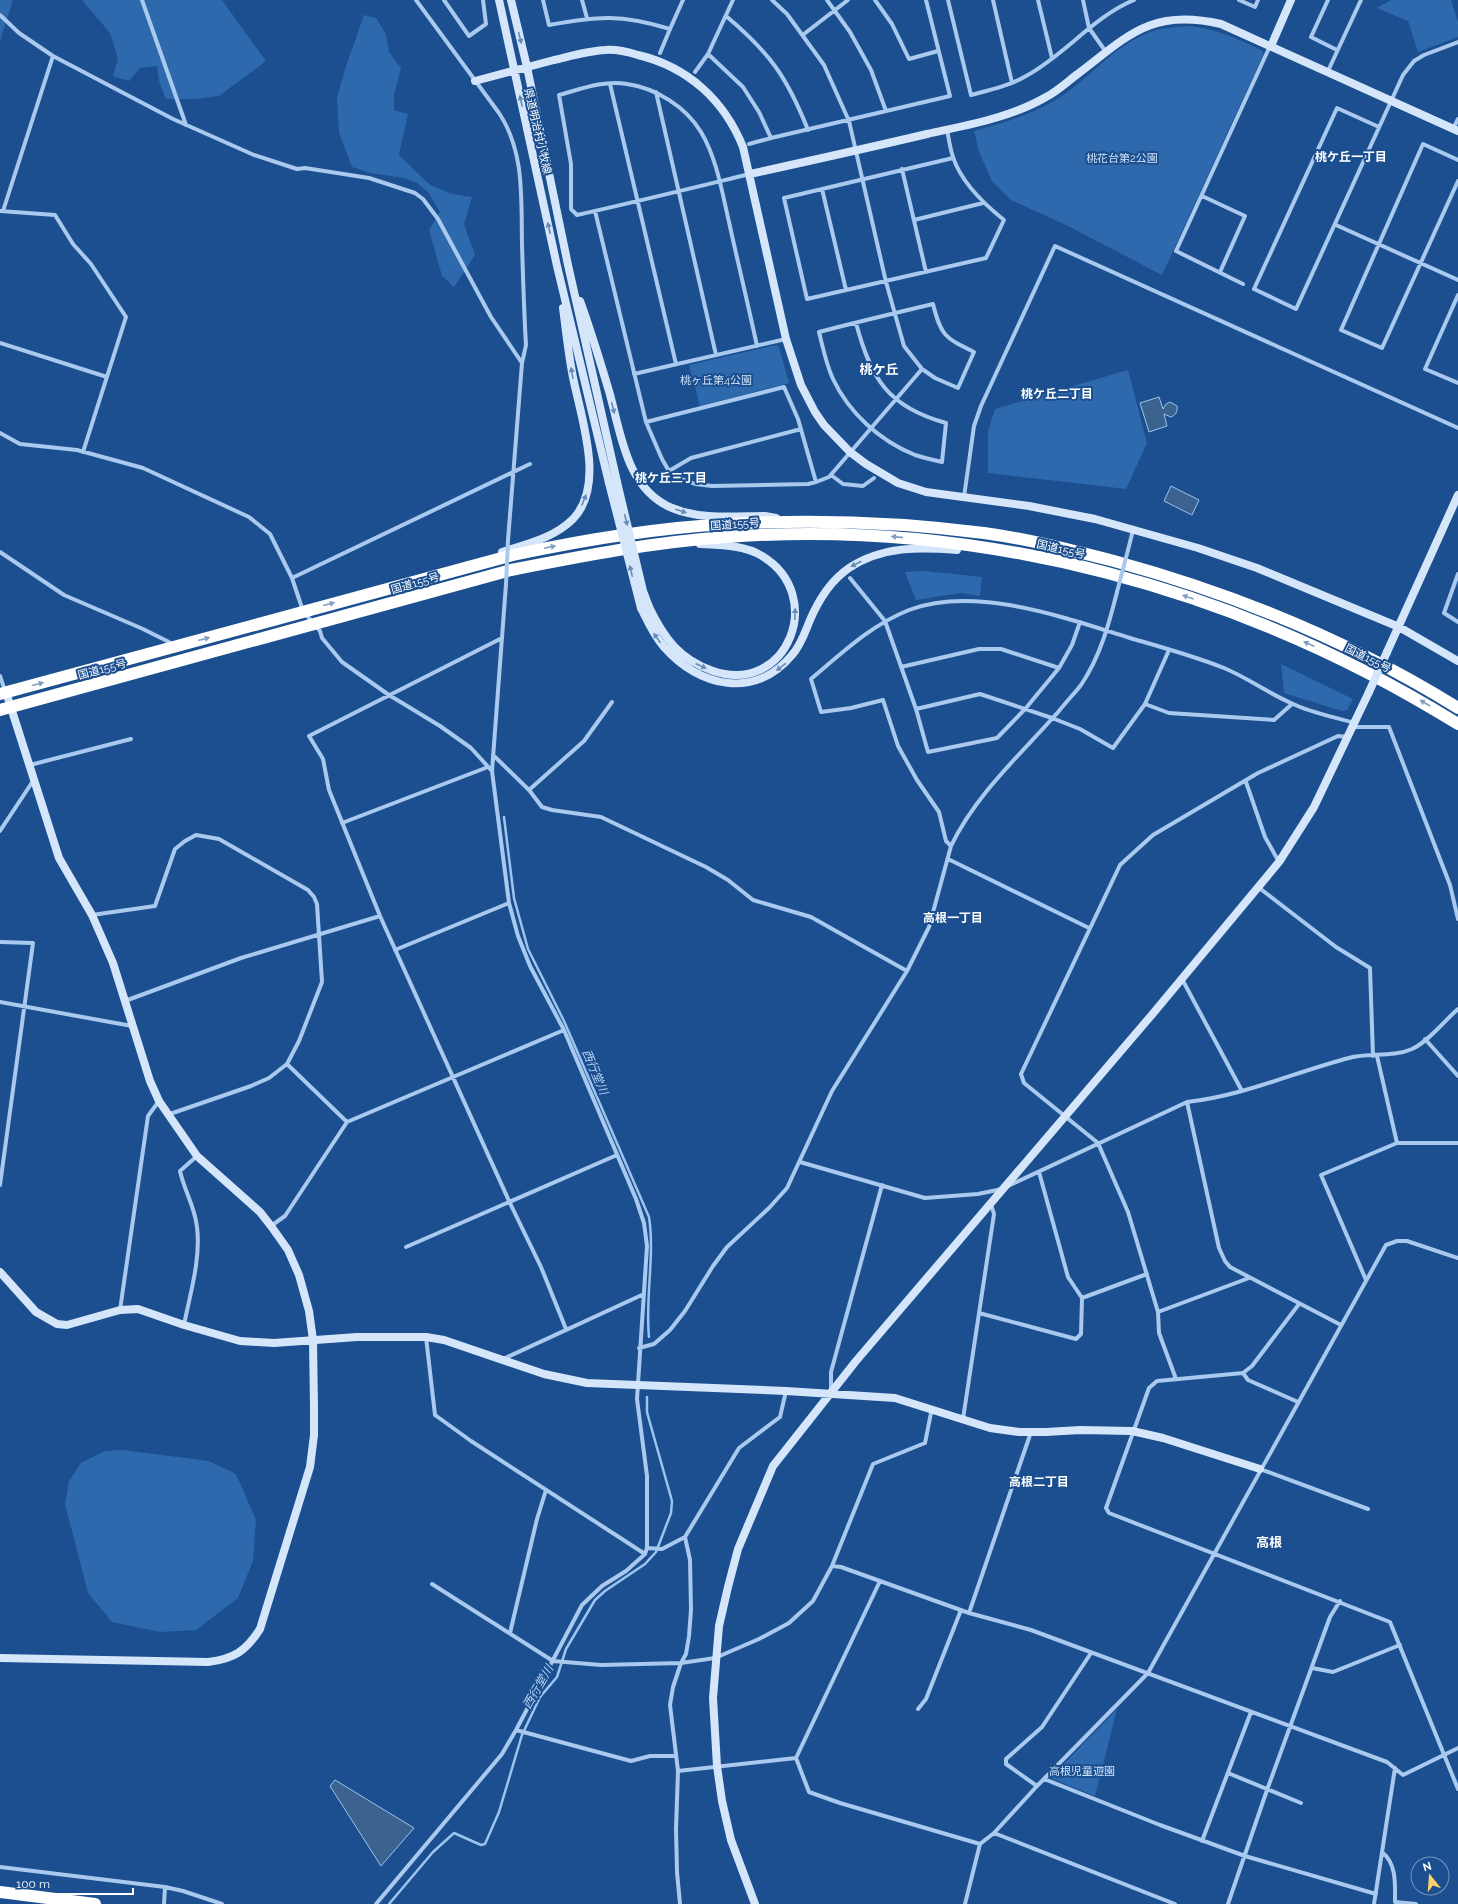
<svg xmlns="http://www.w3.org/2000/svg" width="1458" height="1904" viewBox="0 0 1458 1904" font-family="Raleway,'Noto Sans JP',sans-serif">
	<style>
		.green { fill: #2e69ad }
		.water { fill: #3c6290; stroke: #9cc4f0 }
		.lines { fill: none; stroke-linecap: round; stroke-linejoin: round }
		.stream { stroke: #9cc4f0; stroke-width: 2.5 }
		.street { stroke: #a9c9ee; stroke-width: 4 }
		.secondary { stroke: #d6e6fa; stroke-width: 8 }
		.highway { stroke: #fff; stroke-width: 12 }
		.street-bridge { stroke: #a9c9ee; stroke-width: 4 }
		.secondary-bridge { stroke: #d6e6fa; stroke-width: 8 }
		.oneway { fill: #668bba }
		.oneway2 { fill: #829ec1 }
		.labels { text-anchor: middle; stroke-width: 4; stroke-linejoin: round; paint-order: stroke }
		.street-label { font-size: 11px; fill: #fff; stroke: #1b4f8f }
		.park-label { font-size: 11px; fill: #cfe3fa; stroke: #1b4f8f }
		.neighbourhood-label { font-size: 12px; font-weight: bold; fill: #fff; stroke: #1b4f8f }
		.water-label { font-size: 12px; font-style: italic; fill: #b5d3f5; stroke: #1b4f8f }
		.quarter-label { font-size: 13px; font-weight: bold; fill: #fff; stroke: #1b4f8f }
	</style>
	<rect width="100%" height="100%" fill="#1b4f8f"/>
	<!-- green -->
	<path class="green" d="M0,0H13L0,41Z
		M82,0H222L266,61L219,96L196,99H166L159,81L157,66L140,68L129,81L113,76L118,59L110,33Z
		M1391,0H1451L1458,22V37L1418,52L1408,21L1377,8Z
		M364,15L376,18L386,34L389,52L401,68L394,96V110L408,114L399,155L430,185L452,194L472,197L464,224L475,255L454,287L442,276L429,230L440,212L428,192L417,183L404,178L370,173L352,167L339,133L337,98L345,69Z
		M1189,26C1220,30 1236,38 1263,51V55L1162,275L1068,226L1011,200L992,181L979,152L974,131C1002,123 1028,116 1054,101C1088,81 1114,44 1153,31C1165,27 1177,27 1189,26Z
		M776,345L779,347L789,383L700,406L689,365Z
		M1128,370L1147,443L1126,489L988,473V431L995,409Z
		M925,571L982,577L980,596L961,593L916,600L905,572Z
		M1281,664L1353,699L1347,710L1342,711L1284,693Z
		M122,1450L209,1461L236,1474L256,1520L253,1561L238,1598L196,1630L160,1632L112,1622L88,1593L65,1504L69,1481L81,1463L105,1451Z
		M1117,1709L1095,1796L1053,1779L1052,1776Z"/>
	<!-- water -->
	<path class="water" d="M1159,397L1163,409L1166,404L1170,402L1177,406C1178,411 1176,415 1171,417L1164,414L1167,426L1149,432L1140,403Z
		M1171,486L1199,500L1192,515L1164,501Z
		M335,1780L414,1828L381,1866L330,1786Z"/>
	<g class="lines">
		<!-- stream -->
		<path class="stream" d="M504,817L514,898L528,949L564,1021L649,1217C655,1257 645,1297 649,1337
			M389,1904L433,1852L454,1833L481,1845L485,1844L499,1812L522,1735L540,1697L557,1677L566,1649L595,1600L605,1591L645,1564L656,1552L671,1513L672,1501L650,1423L647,1412V1397"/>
		<!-- street -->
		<path class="street" d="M142,0L186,125
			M416,0L499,113C525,152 521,199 522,244C523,278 524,312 526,345L522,363L508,540
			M444,0L469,36L486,24L483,0
			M543,0L549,25C598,16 621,14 670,29L683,0
			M582,0L587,18
			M733,0L708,54L743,87L759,112L771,138L950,96L926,0
			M772,0L787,14L824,65L849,121L886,282L904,346L922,369L935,378L958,388L974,352C945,338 941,336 933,304C895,313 857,322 819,332C823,348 826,364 833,379C849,413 880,441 915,455C924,458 933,460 942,462L946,423C888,407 871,379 856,323
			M827,0L850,32L871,70L886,111
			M875,0L892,24L909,59L938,51
			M948,0L971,95C990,90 1009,86 1026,76C1065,55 1093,17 1134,0
			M993,0L1012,83
			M1038,0L1052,58
			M1083,0L1089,28L1106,52
			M1239,0L1255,7L1258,0
			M1328,0L1311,37L1337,50
			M0,15L19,33L53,56L173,119L254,155L297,169L305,168L369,178L415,193L423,199L438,219L491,317L522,363
			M726,16C770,53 787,77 808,130
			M804,34L848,0
			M660,53L670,29
			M1328,71L1361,0
			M695,72L708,54
			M610,84L676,364
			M656,92L716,355
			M1379,127L1337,108L1254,289L1296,309L1403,75L1414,61L1424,55L1458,42
			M1453,129L1458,119
			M947,130C949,139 950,149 953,157C961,182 984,204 1004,220L986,258L807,299L784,198L953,158
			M749,144L771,138
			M1458,160L1423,144L1341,330L1382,348L1458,181
			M902,169L926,272
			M750,174C692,188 635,202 577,215L571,209V164L559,95C581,89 604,80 627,84C656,88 686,107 701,132C717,159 722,192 729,222C738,263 748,304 757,346
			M822,189L846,290
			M1202,196L1245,216L1220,272
			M0,211L55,215L73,244L91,264L126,317L83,452
			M3,211L53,56
			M595,211L646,422L662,459L669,471L679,478L695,484L712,486L808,484L816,482L829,477L922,369
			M914,220L983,203
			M1336,225L1458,280
			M1243,284L1176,251L1270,46
			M1458,295L1425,369L1458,383
			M0,343L107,377
			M634,374L786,339
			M646,422L784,387L798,419L816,482
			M0,433L20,444L77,450L143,468L249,517L270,534L292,578L303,611L320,631L322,638L342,662L389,695L440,726L471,748L492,771
			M669,471L691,458L801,429
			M831,475L843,484L863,486L874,478
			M964,497L974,426L981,406L1055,246L1458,428
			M1128,550L1133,530
			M0,552L64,595L143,629L173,644
			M1458,574L1444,613L1458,622
			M292,578L530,464
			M850,578L885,621L916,709L928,752L997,738L1026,708L1059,668L1072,645L1080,622
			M502,638L309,736L323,759L329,790L380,916L509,1201L541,1267L566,1329
			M901,667L979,649H1001L1059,668
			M0,676L5,691
			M1145,704L1169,713L1274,720L1292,704
			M916,709L980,694L1052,718L1080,729L1113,748L1145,704L1169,650
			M1353,727H1389L1450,885L1458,919
			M493,755L529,790L542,807L552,810L601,817L706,867L728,880L753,900L811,917L907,971
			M30,765L131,739
			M1246,782L1265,837L1279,862
			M529,790L584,741L612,702
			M342,823L488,767
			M0,831L33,781
			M951,846L946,841L939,812L917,780L898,746L883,700L851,708L821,712L811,679C842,653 871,625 909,610C976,585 1065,618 1130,638C1161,647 1194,656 1224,668C1248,678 1268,693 1291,703C1311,713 1334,717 1355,723
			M948,859L1089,928
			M1258,887L1336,947L1370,968L1373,1056
			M92,915L155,906L175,849L185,841L196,835L219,839L308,890L314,897L317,904L322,982L299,1041L287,1064L269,1078L251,1086L167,1115
			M0,942L33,943L0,1185
			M395,950L509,903
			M1182,979L1242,1091
			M125,1001L241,958L380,916
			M0,1002L132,1026
			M1425,1039L1458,1076
			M1377,1056L1397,1143
			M287,1064L347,1122
			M1187,1102L1219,1248L1225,1261L1230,1267L1341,1325
			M800,1162L925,1198L978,1194L1002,1189
			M1039,1172L1068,1277L1082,1298
			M1008,1186L1187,1102C1243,1096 1295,1072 1349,1058C1369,1052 1392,1058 1412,1049C1428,1042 1445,1020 1458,1009
			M271,1226L285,1216L347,1122L564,1030
			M406,1247L617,1155
			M1366,1280L1321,1175L1397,1143H1458
			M1299,1304L1252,1366L1243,1373L1157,1381L1149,1388L1106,1508L1109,1513L1390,1622L1458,1789
			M120,1310L148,1116L159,1101
			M1158,1312L1249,1278
			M979,1313L1076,1339L1081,1334L1082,1298L1147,1274
			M184,1325C190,1294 201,1259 197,1227C195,1207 184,1190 180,1171L197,1156
			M426,1337L435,1415L471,1441L645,1554
			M639,1348L654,1344L670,1330L685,1311L713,1266L727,1247L769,1208L787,1188L832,1091L907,971L929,927L951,846C976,794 1021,754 1059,711C1066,702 1074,694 1081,685C1100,657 1109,624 1117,592
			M503,1359L644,1294
			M1243,1373L1248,1380L1298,1402
			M1176,1379L1159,1333L1158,1312L1128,1212L1098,1143L1024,1083L1021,1074L1120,865L1153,835L1258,773L1338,736L1348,737
			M831,1390V1372L882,1185
			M963,1419L994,1214L991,1204
			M1260,1469L1368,1509
			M647,1548L662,1549L685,1537L739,1448L780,1417L786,1391
			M832,1566L873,1464L925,1443L932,1408
			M432,1584L553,1661L601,1665L681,1663L715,1658L759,1639L789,1623L813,1601L832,1566L841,1567L969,1613L1031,1630L1387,1762L1403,1775L1458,1748
			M969,1613L1031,1432
			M510,1633L537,1519L546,1490
			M1312,1668L1333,1672L1400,1645
			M918,1709L926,1699L961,1610
			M516,1730L631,1761L650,1756H675
			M796,1758L880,1581
			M678,1771L796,1758L809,1792L840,1803L980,1844
			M1228,1773L1301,1803
			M1044,1779L1160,1825L1245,1856L1376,1894
			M1037,1786L1006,1764V1759L1042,1727L1091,1653
			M994,1833L1175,1904
			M1202,1841L1251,1712
			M1382,1852C1397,1864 1395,1885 1395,1902L1416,1904
			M0,1867L165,1887L183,1891L222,1904
			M164,1904L165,1887
			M376,1904L502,1754L516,1730L582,1605L602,1586L626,1571L645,1554L647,1548V1476L637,1399L647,1246L644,1223L636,1199L564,1030L530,966L518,936L509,903L492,771L506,584
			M680,1904L677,1872L676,1829L678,1771L670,1705L673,1687L681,1663L686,1654L689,1636L691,1610L690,1560L685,1537
			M965,1904L980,1844L994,1833L1037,1786L1148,1673L1386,1245L1397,1241H1407L1458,1258
			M1228,1904L1267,1790L1330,1617L1340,1601
			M1374,1904L1395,1768"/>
		<!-- secondary -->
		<path class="secondary" d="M499,0L557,266L609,483
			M511,0L527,67L568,265L617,482
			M1271,46L1291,0
			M475,81C501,74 528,67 554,60C571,56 588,51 605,50C615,49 628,52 638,55C688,67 724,100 743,147L786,339L801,385L815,412L824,425L850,452L866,464L898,483L926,492L1029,506L1095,519L1198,548L1257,568L1399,627L1458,661
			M750,174C809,161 868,148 927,134C967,125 1010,118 1046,97C1056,92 1066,83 1075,76C1128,36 1150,8 1221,24L1458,131
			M580,301C591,331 600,361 609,391C621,433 626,489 672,508C701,520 735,516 765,516L776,518
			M502,552C527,544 554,538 573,519C607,484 579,413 572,372C568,351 566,330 563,308
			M649,607C664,638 679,659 713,671C788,696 827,595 762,556C745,545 720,545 700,544
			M641,608C648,622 654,636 664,647C699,687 755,700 792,655C801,645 805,632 810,620C819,599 830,581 849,568C882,546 920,547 957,550
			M1387,652L1458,495
			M0,1272L36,1312L57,1324L67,1325L120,1310L138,1309L184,1325L240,1341L274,1343L357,1337H426L444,1340L544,1374L587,1383L786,1391L895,1398L990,1428L1019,1432H1046L1080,1430L1132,1431L1163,1438L1260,1469
			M0,1658L208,1662C234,1659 246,1651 260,1629L310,1467L314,1435V1408L313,1340L309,1311L299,1275L288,1250L271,1226L260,1212L197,1156L159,1101L150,1081L113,963L92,915L59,858L6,692
			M755,1904L731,1840L722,1801L717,1766L713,1698L719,1626L728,1587L738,1549L773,1466L856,1361L1150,1017L1279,862L1314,807L1369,692"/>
		<!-- highway -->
		<path class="highway" d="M0,694L513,555C583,540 655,528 727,524C813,519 899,522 984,533C1028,539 1071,550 1114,561C1235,594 1352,642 1458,708
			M0,710L511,570C582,556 654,542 726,537C982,518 1241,589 1458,724
			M0,1892L95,1904"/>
		<!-- street-bridge -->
		<path class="street-bridge" d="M506,584L508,540
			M1117,592L1128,550"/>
		<!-- secondary-bridge -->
		<path class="secondary-bridge" d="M617,482L643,591L649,607
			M609,483L641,608
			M1369,692L1387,652"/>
	</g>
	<!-- one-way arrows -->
	<defs><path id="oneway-solid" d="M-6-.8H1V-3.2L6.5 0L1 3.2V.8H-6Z"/></defs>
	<g class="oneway">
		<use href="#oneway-solid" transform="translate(520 38) rotate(76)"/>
		<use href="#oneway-solid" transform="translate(521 101) rotate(-103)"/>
		<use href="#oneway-solid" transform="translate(549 228) rotate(-103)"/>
		<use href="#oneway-solid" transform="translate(572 373) rotate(-100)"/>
		<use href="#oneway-solid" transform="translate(613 408) rotate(76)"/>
		<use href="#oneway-solid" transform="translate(584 500) rotate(-68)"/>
		<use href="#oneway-solid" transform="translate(681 511) rotate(17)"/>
		<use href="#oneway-solid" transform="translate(626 520) rotate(76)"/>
		<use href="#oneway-solid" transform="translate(856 564) rotate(152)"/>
		<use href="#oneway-solid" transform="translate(631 571) rotate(-104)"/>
		<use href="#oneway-solid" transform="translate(795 614) rotate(-88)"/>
		<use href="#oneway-solid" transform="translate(657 638) rotate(-126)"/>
		<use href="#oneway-solid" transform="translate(701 666) rotate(25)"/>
		<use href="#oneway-solid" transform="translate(781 667) rotate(142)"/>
	</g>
	<g class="oneway2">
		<use href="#oneway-solid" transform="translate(897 537) rotate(-174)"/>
		<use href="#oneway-solid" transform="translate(550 547) rotate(-12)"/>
		<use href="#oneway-solid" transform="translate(1188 597) rotate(-161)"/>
		<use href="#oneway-solid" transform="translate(329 604) rotate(-15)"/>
		<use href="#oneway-solid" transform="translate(204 639) rotate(-15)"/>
		<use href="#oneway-solid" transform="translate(1309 644) rotate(-156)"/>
		<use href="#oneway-solid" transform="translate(38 684) rotate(-15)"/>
		<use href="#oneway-solid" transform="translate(1425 703) rotate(-150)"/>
	</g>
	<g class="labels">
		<!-- street labels -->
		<g class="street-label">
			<text transform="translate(538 131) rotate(77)" y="4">県道明治村小牧線</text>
			<text transform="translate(735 524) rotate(-4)" y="4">国道155号</text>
			<text transform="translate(1061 549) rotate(13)" y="4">国道155号</text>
			<text transform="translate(415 583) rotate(-16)" y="4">国道155号</text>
			<text transform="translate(1368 658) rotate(26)" y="4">国道155号</text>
			<text transform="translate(102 669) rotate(-15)" y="4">国道155号</text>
		</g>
		<!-- park labels -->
		<g class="park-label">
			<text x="1122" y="162">桃花台第2公園</text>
			<text x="716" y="384">桃ヶ丘第4公園</text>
			<text x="1082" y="1775">高根児童遊園</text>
		</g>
		<!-- neighbourhood labels -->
		<g class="neighbourhood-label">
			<text x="1351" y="161">桃ケ丘一丁目</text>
			<text x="1057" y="398">桃ケ丘二丁目</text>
			<text x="671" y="482">桃ケ丘三丁目</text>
			<text x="953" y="922">高根一丁目</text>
			<text x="1039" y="1486">高根二丁目</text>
		</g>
		<!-- water labels -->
		<g class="water-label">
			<text transform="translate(595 1072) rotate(67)" y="4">西行堂川</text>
			<text transform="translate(538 1687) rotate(-60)" y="4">西行堂川</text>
		</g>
		<!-- quarter labels -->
		<g class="quarter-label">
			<text x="879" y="374">桃ケ丘</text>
			<text x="1269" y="1547">高根</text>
		</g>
	</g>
	<!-- north arrow -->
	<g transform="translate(1430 1876) rotate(343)"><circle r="19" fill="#1b4f8f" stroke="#7695bc"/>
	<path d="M0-3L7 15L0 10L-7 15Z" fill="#ffd166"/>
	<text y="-6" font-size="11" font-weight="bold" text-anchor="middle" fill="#ffffff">N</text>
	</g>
	<!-- scale -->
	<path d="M10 1888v6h123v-6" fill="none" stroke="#ffffff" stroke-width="2"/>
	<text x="16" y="1888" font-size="12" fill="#ffffff" stroke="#1b4f8f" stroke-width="3" paint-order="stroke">100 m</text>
</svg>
